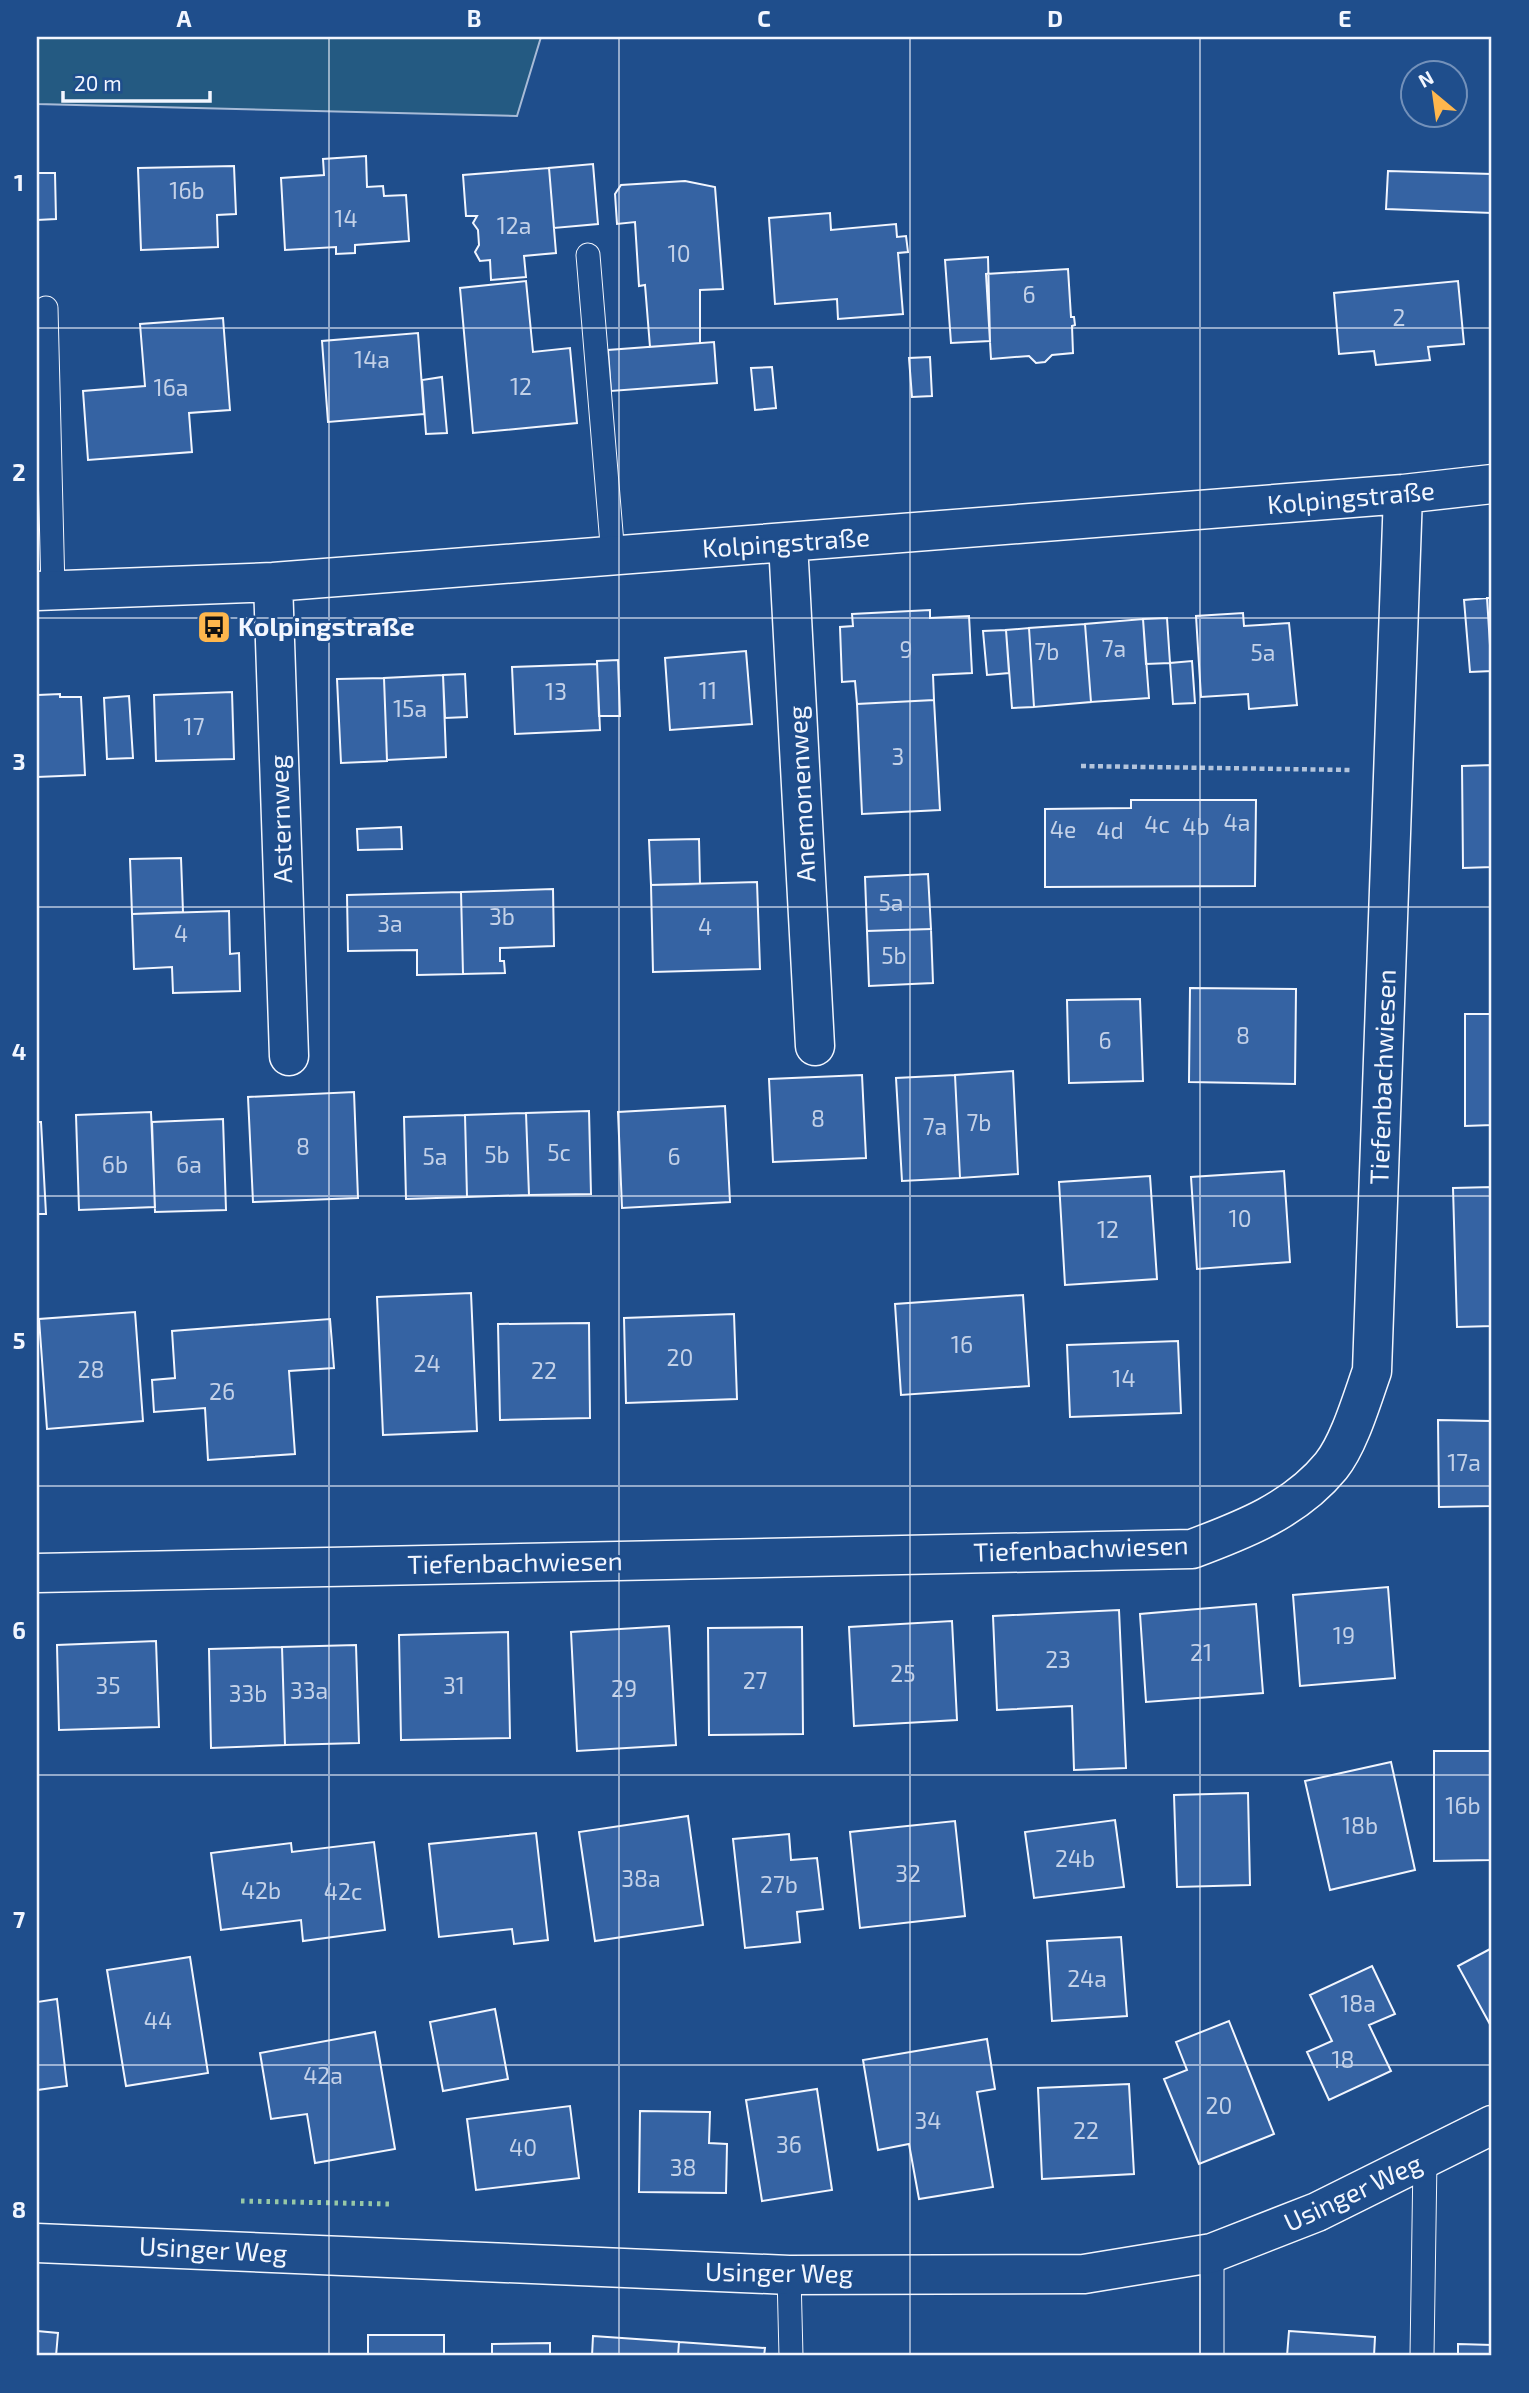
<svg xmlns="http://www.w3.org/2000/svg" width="1529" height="2393" viewBox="0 0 1529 2393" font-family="'Exo 2',sans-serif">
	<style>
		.green { fill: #245a82; stroke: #a8bbd7; stroke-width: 2 }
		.building { fill: #3563a3; stroke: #f2f6ff; stroke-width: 2 }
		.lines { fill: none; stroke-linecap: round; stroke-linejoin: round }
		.service-casing { stroke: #f2f6ff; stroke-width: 25 }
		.minor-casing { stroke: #f2f6ff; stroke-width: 41 }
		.path { stroke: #b3c4dc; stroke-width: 4.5; stroke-dasharray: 5 3.5; stroke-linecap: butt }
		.service { stroke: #1f4e8c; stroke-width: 23 }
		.minor { stroke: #1f4e8c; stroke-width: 38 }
		.hedge { stroke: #97c8a6; stroke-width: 5; stroke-dasharray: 3.5 5; stroke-linecap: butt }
		.grid { fill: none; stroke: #f2f6ff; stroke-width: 2; stroke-opacity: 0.55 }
		.labels { text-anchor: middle; stroke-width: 5; stroke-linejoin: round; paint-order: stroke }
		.number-label { font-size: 23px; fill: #c3d1e8 }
		.street-label { font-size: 26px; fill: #f2f6ff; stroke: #1f4e8c }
		.poi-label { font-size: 26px; font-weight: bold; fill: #f2f6ff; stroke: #1f4e8c; text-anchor: start }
		.neatline { fill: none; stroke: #f2f6ff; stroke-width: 2.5 }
		.grid-label { font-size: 23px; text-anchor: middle; font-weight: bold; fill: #f2f6ff }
	</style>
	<rect width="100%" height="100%" fill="#1f4e8c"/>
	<!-- green -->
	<path class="green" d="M37,37H541L517,116L37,104Z"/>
	<!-- building -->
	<path class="building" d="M366,156L367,187L383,186L384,196L406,195L409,241L355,245V253L336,254V247L285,250L281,178L324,175L323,159Z
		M593,164L598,224L554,228L549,168Z
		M234,166L236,214L217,215L218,247L141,250L138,168Z
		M549,168L556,253L524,256L526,277L491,280L490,260L480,261L475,252L479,245L478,230L473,223L477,216H466L463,175Z
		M1388,171L1492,174V213L1386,209Z
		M37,173H55L56,219L37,220Z
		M685,181L715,187L723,289L700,290V343L650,347L645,285L639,286L635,222L617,224L615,194L621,185Z
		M830,213L831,230L896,224L897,237L906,236L908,252L898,253L903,314L838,319L837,299L775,304L769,218Z
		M988,257L990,341L951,343L945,260Z
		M1068,269L1071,317H1074L1075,325L1072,326L1073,353L1052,355L1045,362L1036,363L1029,356L991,359L986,274Z
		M526,281L533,352L570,348L577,423L473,433L460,288Z
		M1458,281L1464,344L1428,347L1430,360L1376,365L1374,351L1339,354L1334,293Z
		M223,318L230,410L189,413L192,452L88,460L83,391L145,386L140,324Z
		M418,333L424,414L328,422L322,341Z
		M714,342L717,383L611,391L608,350Z
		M930,357L932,396L912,397L909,358Z
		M772,367L776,408L755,410L751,368Z
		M442,377L447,433L426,434L422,380Z
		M1487,598L1492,671L1470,672L1464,600Z
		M1487,598H1492V661H1491Z
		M930,610V618L969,616L972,673L933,675L934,700L857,704L855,681L842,682L840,627L853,626L852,614Z
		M1243,613L1244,626L1289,623L1297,705L1249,709L1248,694L1201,697L1196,616Z
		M1167,618L1170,663L1146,664L1143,619Z
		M1143,619L1149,698L1091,702L1085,624Z
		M1085,624L1091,702L1034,707L1029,628Z
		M1029,628L1034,707L1012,708L1006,630Z
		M1006,630L1009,673L987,675L983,631Z
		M746,651L752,724L670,730L665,658Z
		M618,660L620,716H599L597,661Z
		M1192,661L1195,703L1173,704L1170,663Z
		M597,664L600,730L515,734L512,667Z
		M465,674L467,717L445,718L443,675Z
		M443,675L446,757L387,760L384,678Z
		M384,678L387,761L341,763L337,679Z
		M232,692L234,759L156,761L154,695Z
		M60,694V697H81L85,775L37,777V698L38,695Z
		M129,696L133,758L107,759L104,698Z
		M934,700L940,810L862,814L857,704Z
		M1492,765V867L1463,868L1462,766Z
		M1131,800H1256L1255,886L1045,887V809L1131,808Z
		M401,827L402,849L358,850L357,829Z
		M699,839L700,884L651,885L649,840Z
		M181,858L183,912L132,914L130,859Z
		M928,874L931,929L867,931L865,877Z
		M757,882L760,969L653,972L651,885Z
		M553,889L554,946L500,948V961H504L505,973L463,974L461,892Z
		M461,892L463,974L417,975V950L348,951L347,895Z
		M229,911L230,954L239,953L240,991L173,993L172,967L134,969L132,914Z
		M931,929L933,983L869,986L867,931Z
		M1190,988L1296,989L1295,1084L1189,1082Z
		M1140,999L1143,1081L1069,1083L1067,1000Z
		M1465,1014H1492V1125L1465,1126Z
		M1013,1071L1018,1174L960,1178L955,1075Z
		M862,1075L866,1158L773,1162L769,1079Z
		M955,1075L960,1178L902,1181L896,1078Z
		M354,1092L358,1198L253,1202L248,1097Z
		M725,1106L730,1202L622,1208L618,1112Z
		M589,1111L591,1194L529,1195L526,1113Z
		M151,1112L155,1207L79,1210L76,1115Z
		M526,1113L529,1195L467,1197L465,1115Z
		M465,1115L467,1197L406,1199L404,1117Z
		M223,1119L226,1210L155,1212L152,1122Z
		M37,1122H41L46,1214H37Z
		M1284,1171L1290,1262L1197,1269L1191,1177Z
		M1150,1176L1157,1279L1065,1285L1059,1182Z
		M1492,1187V1326L1457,1327L1453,1188Z
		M471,1293L477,1431L383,1435L377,1297Z
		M1023,1295L1029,1386L901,1395L895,1304Z
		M135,1312L143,1421L47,1429L39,1319Z
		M734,1314L737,1399L626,1403L624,1318Z
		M330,1319L334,1368L289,1371L295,1454L208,1460L205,1408L154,1412L152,1380L175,1378L172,1331Z
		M589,1323L590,1418L500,1420L498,1324Z
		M1178,1341L1181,1413L1070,1417L1067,1345Z
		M1438,1420L1490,1421V1506L1439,1507Z
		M1492,1420V1506H1490V1421Z
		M1388,1587L1395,1678L1300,1686L1293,1595Z
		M1256,1604L1263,1693L1146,1702L1140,1614Z
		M1119,1610L1126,1768L1074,1770L1072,1706L997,1710L993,1616Z
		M952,1621L957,1720L854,1726L849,1627Z
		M669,1626L676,1745L577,1751L571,1632Z
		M802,1627L803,1734L709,1735L708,1628Z
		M508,1632L510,1738L401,1740L399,1635Z
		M156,1641L159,1727L59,1730L57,1645Z
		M356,1645L359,1743L285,1745L282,1647Z
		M282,1647L285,1745L211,1748L209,1649Z
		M1434,1751H1492V1860L1434,1861Z
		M1391,1762L1415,1870L1330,1890L1305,1781Z
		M1248,1793L1250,1885L1177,1887L1174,1795Z
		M688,1816L703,1925L595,1941L579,1832Z
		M1115,1820L1124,1887L1034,1898L1025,1832Z
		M955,1821L965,1916L860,1928L850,1832Z
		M536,1833L548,1940L514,1944L512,1929L439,1937L429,1844Z
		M789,1834L791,1860L817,1858L823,1909L797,1912L800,1942L745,1948L733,1839Z
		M374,1842L385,1930L303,1941L301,1920L221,1930L211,1853L291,1843L292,1852Z
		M1121,1937L1127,2016L1052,2021L1047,1941Z
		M1492,1948V2028L1458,1966Z
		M190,1957L208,2073L126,2086L107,1970Z
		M1372,1966L1395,2014L1369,2025L1391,2071L1329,2100L1307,2052L1332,2041L1310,1995Z
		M57,1999L67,2086L37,2090V2002Z
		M495,2009L508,2079L443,2091L430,2022Z
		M1229,2021L1274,2134L1199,2164L1164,2079L1187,2070L1176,2042Z
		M375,2032L395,2149L315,2163L307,2114L271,2119L260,2053Z
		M987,2039L995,2089L977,2092L993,2187L919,2199L909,2144L878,2150L863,2060Z
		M1129,2084L1134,2174L1042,2179L1038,2088Z
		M817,2089L832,2190L762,2201L746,2100Z
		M570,2106L579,2178L476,2190L467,2119Z
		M640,2111L710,2112L709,2143L727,2144L726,2193L639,2192Z
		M37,2331L58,2333L56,2356H37Z
		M1289,2331L1375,2337L1374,2356H1287Z
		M368,2335H444V2356H368Z
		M593,2336L679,2342L678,2356H592Z
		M679,2342L765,2348L764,2356H678Z
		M550,2343V2356H492V2344Z
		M1458,2344L1492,2345V2356H1458Z"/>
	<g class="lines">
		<!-- service casing -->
		<g class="service-casing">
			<path id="service" d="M588,255L613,556
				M46,308L53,590
				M1212,2253V2356
				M789,2275L791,2356
				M1422,2356L1425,2160"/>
		</g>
		<!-- minor casing -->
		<g class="minor-casing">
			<path id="minor" d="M788,543L815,1046
				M273,582L289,1056
				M37,591L273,582L1403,494L1492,484
				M37,1573L1192,1549C1243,1530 1295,1510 1331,1466C1349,1444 1362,1399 1372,1371L1403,494
				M37,2243L789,2275L1084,2274L1212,2253L1317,2212L1492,2125"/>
		</g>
		<!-- path -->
		<path class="path" d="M1081,766L1350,770"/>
		<!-- service -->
		<use href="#service" class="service"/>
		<!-- minor -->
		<use href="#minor" class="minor"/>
		<!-- hedge -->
		<path class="hedge" d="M241,2201L389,2204"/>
	</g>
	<!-- grid -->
	<path class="grid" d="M329,37V2356M619,37V2356M910,37V2356M1200,37V2356M37,328H1492M37,618H1492M37,907H1492M37,1196H1492M37,1486H1492M37,1775H1492M37,2065H1492"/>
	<!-- icons -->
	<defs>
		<g id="bus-square" transform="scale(1.75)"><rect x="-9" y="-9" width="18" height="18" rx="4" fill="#ffb74d" stroke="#1f4e8c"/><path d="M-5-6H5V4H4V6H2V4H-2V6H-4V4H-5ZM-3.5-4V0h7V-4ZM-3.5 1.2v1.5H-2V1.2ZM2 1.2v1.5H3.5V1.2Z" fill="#111"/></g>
	</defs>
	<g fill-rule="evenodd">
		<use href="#bus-square" x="214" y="627"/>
	</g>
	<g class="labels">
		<!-- number labels -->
		<g class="number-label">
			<text x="187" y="199">16b</text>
			<text x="346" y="227">14</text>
			<text x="514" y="234">12a</text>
			<text x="679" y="262">10</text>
			<text x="1029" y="303">6</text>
			<text x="1399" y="326">2</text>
			<text x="372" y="368">14a</text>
			<text x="521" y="395">12</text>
			<text x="171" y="396">16a</text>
			<text x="1114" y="657">7a</text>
			<text x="906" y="658">9</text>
			<text x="1047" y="660">7b</text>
			<text x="1263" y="661">5a</text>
			<text x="708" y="699">11</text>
			<text x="556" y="700">13</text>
			<text x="410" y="717">15a</text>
			<text x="194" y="735">17</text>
			<text x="898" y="765">3</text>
			<text x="1237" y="831">4a</text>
			<text x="1157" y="833">4c</text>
			<text x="1196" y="835">4b</text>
			<text x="1063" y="838">4e</text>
			<text x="1110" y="839">4d</text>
			<text x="891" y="911">5a</text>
			<text x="502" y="925">3b</text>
			<text x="390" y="932">3a</text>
			<text x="705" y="935">4</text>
			<text x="181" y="942">4</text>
			<text x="894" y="964">5b</text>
			<text x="1243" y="1044">8</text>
			<text x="1105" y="1049">6</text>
			<text x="818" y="1127">8</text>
			<text x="979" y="1131">7b</text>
			<text x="935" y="1135">7a</text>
			<text x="303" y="1155">8</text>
			<text x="559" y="1161">5c</text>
			<text x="497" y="1163">5b</text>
			<text x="435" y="1165">5a</text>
			<text x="674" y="1165">6</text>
			<text x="115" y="1173">6b</text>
			<text x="189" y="1173">6a</text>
			<text x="1240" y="1227">10</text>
			<text x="1108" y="1238">12</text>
			<text x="962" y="1353">16</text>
			<text x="680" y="1366">20</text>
			<text x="427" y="1372">24</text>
			<text x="91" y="1378">28</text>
			<text x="544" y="1379">22</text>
			<text x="1124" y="1387">14</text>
			<text x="222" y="1400">26</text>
			<text x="1464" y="1471">17a</text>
			<text x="1344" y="1644">19</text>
			<text x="1201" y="1661">21</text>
			<text x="1058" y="1668">23</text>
			<text x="903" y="1682">25</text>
			<text x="755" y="1689">27</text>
			<text x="108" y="1694">35</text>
			<text x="454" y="1694">31</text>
			<text x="624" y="1697">29</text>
			<text x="309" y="1699">33a</text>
			<text x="248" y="1702">33b</text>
			<text x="1463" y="1814">16b</text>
			<text x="1360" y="1834">18b</text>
			<text x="1075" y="1867">24b</text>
			<text x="908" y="1882">32</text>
			<text x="641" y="1887">38a</text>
			<text x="779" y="1893">27b</text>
			<text x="261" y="1899">42b</text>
			<text x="343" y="1900">42c</text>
			<text x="1087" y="1987">24a</text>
			<text x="1358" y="2012">18a</text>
			<text x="158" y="2029">44</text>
			<text x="1343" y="2068">18</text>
			<text x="323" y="2084">42a</text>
			<text x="1219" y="2114">20</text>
			<text x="928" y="2129">34</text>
			<text x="1086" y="2139">22</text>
			<text x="789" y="2153">36</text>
			<text x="523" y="2156">40</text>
			<text x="683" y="2176">38</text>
		</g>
		<!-- street labels -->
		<g class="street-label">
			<text transform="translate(1351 498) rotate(-5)" y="9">Kolpingstraße</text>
			<text transform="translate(786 543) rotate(-4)" y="9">Kolpingstraße</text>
			<text transform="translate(802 794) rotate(-93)" y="9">Anemonenweg</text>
			<text transform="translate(281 819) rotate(-92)" y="9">Asternweg</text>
			<text transform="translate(1383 1077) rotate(-88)" y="9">Tiefenbachwiesen</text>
			<text transform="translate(1081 1549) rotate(-2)" y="9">Tiefenbachwiesen</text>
			<text transform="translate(515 1563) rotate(-1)" y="9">Tiefenbachwiesen</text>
			<text transform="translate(1353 2193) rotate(-25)" y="9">Usinger Weg</text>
			<text transform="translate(213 2250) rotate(3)" y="9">Usinger Weg</text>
			<text transform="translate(779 2273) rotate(1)" y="9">Usinger Weg</text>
		</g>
		<!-- poi labels -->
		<g class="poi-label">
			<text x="238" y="636">Kolpingstraße</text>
		</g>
	</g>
	<!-- border -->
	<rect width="1529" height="2393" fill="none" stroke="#1f4e8c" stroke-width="77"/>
	<!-- north arrow -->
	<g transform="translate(1434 94) rotate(331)"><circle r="33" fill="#1f4e8c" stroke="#7391ba" stroke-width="2"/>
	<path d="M0-5L12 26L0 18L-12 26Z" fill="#ffb74d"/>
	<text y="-10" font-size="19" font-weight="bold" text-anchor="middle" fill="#f2f6ff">N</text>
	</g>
	<!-- scale -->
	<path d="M63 91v10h147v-10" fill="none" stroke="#f2f6ff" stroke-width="3.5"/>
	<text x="74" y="91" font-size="21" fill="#f2f6ff" stroke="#1f4e8c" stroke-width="5" paint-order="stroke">20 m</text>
	<rect x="38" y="38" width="1452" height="2316" class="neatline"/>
	<g class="grid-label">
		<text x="184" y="27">A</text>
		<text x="474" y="27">B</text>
		<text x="764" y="27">C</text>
		<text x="1055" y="27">D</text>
		<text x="1345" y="27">E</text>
		<text x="19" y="191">1</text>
		<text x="19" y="481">2</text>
		<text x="19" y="770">3</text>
		<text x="19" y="1060">4</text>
		<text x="19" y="1349">5</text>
		<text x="19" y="1639">6</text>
		<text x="19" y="1928">7</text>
		<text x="19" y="2218">8</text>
	</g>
</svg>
